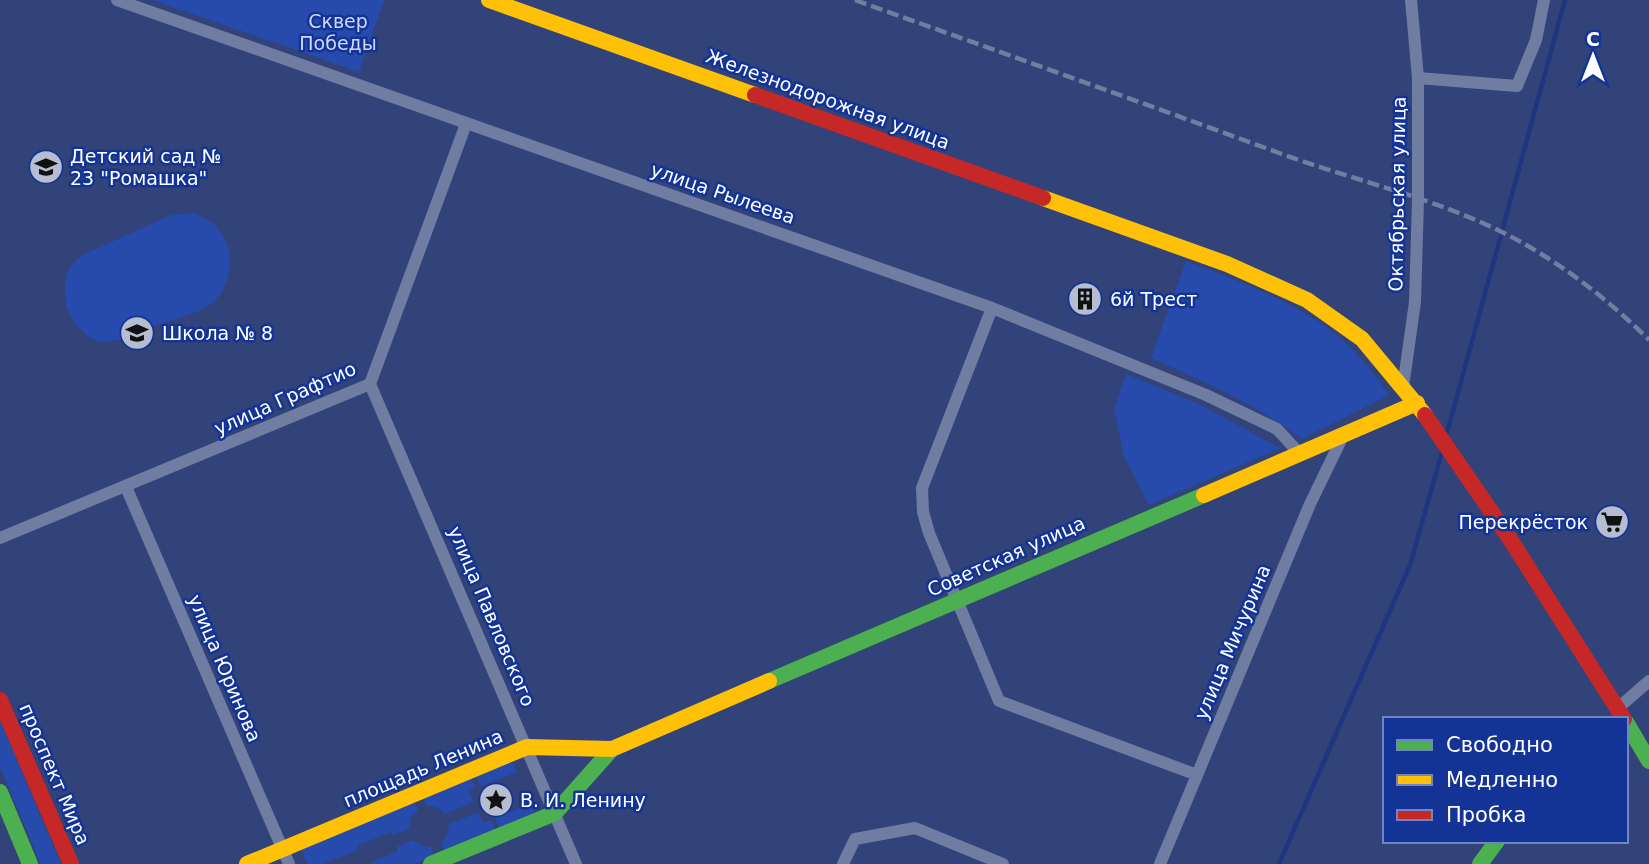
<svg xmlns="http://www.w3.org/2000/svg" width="1649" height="864" viewBox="0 0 1649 864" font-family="'DejaVu Sans',sans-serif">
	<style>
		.green { fill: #274bad }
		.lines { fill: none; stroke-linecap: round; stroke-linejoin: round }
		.stream { stroke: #1e367f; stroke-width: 4.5 }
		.street { stroke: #707da3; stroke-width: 12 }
		.fast { stroke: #4caf50; stroke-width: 16 }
		.slow { stroke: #ffc107; stroke-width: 16 }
		.jam { stroke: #c62828; stroke-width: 16 }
		.rail { stroke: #717da2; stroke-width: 4.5; stroke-dasharray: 12 5; stroke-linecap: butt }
		.labels { text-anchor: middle; stroke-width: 5; stroke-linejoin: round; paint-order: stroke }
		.park-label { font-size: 19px; fill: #ccd9fd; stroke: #133496 }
		.street-label { font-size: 19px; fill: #fff; stroke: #133496 }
		.poi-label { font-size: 19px; fill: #fff; stroke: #133496; text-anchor: start }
	</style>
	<rect width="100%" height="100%" fill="#314378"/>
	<!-- green -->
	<path class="green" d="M153,0H384L359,72Z
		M195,213C201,217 208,220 214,224C237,244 234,287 210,305C199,313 168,321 154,326C136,333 118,344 98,341C84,338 67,315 66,302C64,279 64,269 83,255L171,215Z
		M1186,261C1234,280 1285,297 1327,328C1352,345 1372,371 1389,395L1302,439C1256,404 1203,381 1151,358Z
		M1126,374L1201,405L1280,448L1149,505L1124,456L1114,409Z
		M0,721L61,864H41L0,767Z
		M512,761L517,772L481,786L476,776Z
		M471,778L475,788L469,791L474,802L445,814L436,807L427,806L423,798Z
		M414,801L418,810L411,817L409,829L393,835L391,832L357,846L358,850L323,864H307L301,848Z
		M530,804L535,814L499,829L495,818Z
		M479,812L483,823L491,820L495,830L444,851L441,843L448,833L449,824Z
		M413,840L421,846L431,847L434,856L414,864H368L398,851L397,847Z"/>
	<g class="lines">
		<!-- stream -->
		<path class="stream" d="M1447,433L1565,0
			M1279,864L1410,565L1442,452"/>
		<!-- street -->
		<path class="street" d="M117,0L992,308L1206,395L1277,429L1300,454
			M1418,78L1517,86L1536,40L1544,0
			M992,308L922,488L923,512L929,533L999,701L1197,775
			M370,384L576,864
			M1403,387L1415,302L1418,200V78L1411,0
			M126,487L289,864
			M0,538L370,384L466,124
			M1618,708L1649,681
			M843,864L855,839L915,828L1003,864
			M1160,864L1310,504L1343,436"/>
		<!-- fast -->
		<path class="fast" d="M769,681L1204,495
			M1626,722L1649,761
			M0,792L30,864
			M431,864L555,813L612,749
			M1480,864L1497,841"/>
		<!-- slow -->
		<path class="slow" d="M489,0L755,95
			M1043,198L1227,264L1307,300L1362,339L1425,415
			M1204,495L1417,403
			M247,864L527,747L612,749L769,681"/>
		<!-- jam -->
		<path class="jam" d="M755,95L1043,198
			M1425,415L1510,539L1624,719
			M0,700L71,864"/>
		<!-- rail -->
		<path class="rail" d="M855,0C997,51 1138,101 1279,153C1358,182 1445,200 1519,241C1566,267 1611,302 1649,340"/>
	</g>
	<!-- icons -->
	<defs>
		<g id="school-disc" transform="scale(1.75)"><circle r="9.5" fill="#b7bdd0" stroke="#133496"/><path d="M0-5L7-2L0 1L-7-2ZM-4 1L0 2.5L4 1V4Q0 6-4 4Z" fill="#111"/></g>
		<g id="building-disc" transform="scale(1.75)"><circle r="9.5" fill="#b7bdd0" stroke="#133496"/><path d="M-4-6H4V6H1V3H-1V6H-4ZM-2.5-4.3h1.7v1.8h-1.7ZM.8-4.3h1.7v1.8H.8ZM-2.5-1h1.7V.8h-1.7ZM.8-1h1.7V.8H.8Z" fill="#111"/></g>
		<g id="supermarket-disc" transform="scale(1.75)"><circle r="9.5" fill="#b7bdd0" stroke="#133496"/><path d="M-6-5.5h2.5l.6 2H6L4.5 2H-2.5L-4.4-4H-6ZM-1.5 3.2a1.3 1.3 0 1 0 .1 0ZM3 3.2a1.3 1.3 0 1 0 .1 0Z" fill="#111"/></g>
		<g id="sight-disc" transform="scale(1.75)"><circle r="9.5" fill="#b7bdd0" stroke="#133496"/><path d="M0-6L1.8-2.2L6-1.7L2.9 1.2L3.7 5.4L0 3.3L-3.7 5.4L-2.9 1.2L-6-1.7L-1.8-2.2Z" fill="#111"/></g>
	</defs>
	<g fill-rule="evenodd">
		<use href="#school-disc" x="46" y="167"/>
		<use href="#building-disc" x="1085" y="299"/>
		<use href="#school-disc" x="137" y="333"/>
		<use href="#supermarket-disc" x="1612" y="522"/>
		<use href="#sight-disc" x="496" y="800"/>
	</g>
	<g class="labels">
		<!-- park labels -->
		<g class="park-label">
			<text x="338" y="28">Сквер<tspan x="338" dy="22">Победы</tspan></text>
		</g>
		<!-- street labels -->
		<g class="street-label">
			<text transform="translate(828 99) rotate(20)" y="7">Железнодорожная улица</text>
			<text transform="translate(723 193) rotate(19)" y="7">улица Рылеева</text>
			<text transform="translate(1397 194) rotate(-89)" y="7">Октябрьская улица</text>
			<text transform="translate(285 398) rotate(-24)" y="7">улица Графтио</text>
			<text transform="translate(1006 556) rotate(-24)" y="7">Советская улица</text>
			<text transform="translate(492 616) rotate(67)" y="7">улица Павловского</text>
			<text transform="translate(1232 642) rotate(-67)" y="7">улица Мичурина</text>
			<text transform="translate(225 668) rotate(67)" y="7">улица Юринова</text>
			<text transform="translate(423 768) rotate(-23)" y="7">площадь Ленина</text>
			<text transform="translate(55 774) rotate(67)" y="7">проспект Мира</text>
		</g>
		<!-- poi labels -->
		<g class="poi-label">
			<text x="70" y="163">Детский сад №<tspan x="70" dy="22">23 "Ромашка"</tspan></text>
			<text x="1110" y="306">6й Трест</text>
			<text x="162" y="340">Школа № 8</text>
			<text x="1588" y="529" text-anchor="end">Перекрёсток</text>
			<text x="520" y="807">В. И. Ленину</text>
		</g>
	</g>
	<!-- legend -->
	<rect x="1383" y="717" width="245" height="126" fill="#133496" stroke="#7185c0" stroke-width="2"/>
	<rect x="1397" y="740" width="35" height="10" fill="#4caf50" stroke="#7185c0" stroke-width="2"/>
	<text x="1446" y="752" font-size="21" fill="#ffffff">Свободно</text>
	<rect x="1397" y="775" width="35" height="10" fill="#ffc107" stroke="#7185c0" stroke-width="2"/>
	<text x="1446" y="787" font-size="21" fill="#ffffff">Медленно</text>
	<rect x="1397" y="810" width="35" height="10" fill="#c62828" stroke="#7185c0" stroke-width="2"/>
	<text x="1446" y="822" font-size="21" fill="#ffffff">Пробка</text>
	<!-- north arrow -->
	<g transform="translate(1593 56)" stroke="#133496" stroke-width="5" paint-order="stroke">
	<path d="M0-5L12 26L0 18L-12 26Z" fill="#ffffff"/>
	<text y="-10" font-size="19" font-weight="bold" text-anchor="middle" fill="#ffffff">С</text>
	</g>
</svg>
